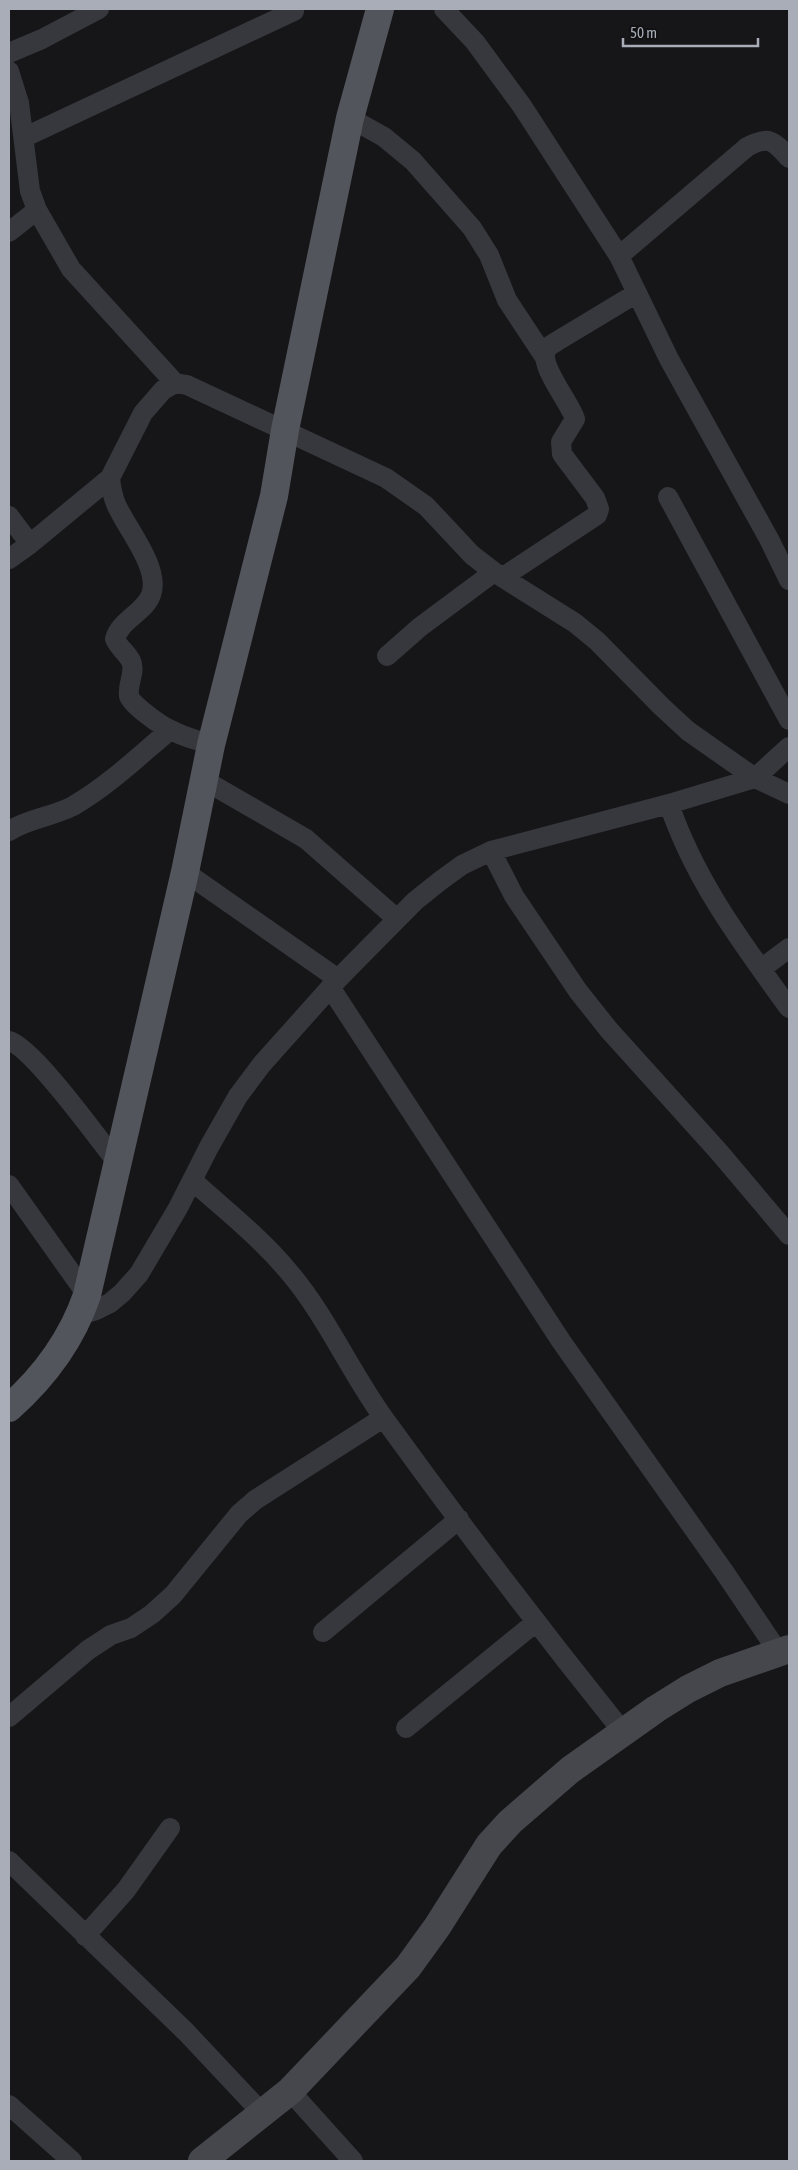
<svg xmlns="http://www.w3.org/2000/svg" width="798" height="2170" viewBox="0 0 798 2170" font-family="'Asap Condensed',sans-serif">
	<style>
		.lines { fill: none; stroke-linecap: round; stroke-linejoin: round }
		.street { stroke: #37383d; stroke-width: 20 }
		.secondary { stroke: #45474d; stroke-width: 28 }
		.primary { stroke: #53555c; stroke-width: 28 }
	</style>
	<rect width="100%" height="100%" fill="#161618"/>
	<g class="lines">
		<!-- street -->
		<path class="street" d="M444,9L475,42L522,106L619,256L669,359L769,539L789,580
			M9,53L42,39L99,9
			M9,71L19,103L30,191L37,210L71,269L175,383
			M350,118L384,137L413,161L472,228L489,255L507,300L544,356
			M25,137L294,11
			M9,232L37,210
			M619,256L747,147C769,135 774,141 789,158
			M110,478C111,487 112,495 116,504C126,528 161,568 151,595C144,613 120,620 115,639C119,648 127,653 131,661C136,672 127,684 129,696C132,705 161,726 171,730C183,737 198,740 211,745
			M668,497L789,720
			M9,516L30,544
			M9,559L30,544L110,478L143,413L163,390L175,383L187,385L386,478L426,506L472,555L494,572L575,623L597,641L662,707L688,731L755,778L789,794
			M503,577L597,515L599,509L595,498L562,454L561,442L575,419C570,402 537,364 547,349C549,345 556,342 559,340L637,293
			M387,656L420,627L494,572
			M204,780L306,839L397,919
			M669,804C695,881 742,943 789,1008
			M9,831C29,818 52,817 73,806C108,786 139,756 170,730
			M491,851L514,896L578,991L609,1030L719,1152L789,1235
			M185,872L338,979
			M761,969L789,948
			M330,987L561,1341L725,1573L779,1653
			M9,1041C33,1047 100,1141 119,1165
			M193,1181C225,1210 261,1238 289,1272C328,1318 352,1376 388,1424C464,1529 542,1631 623,1732
			M9,1185L87,1295
			M81,1315L96,1310L110,1303L122,1293L139,1274L178,1208L209,1147L238,1096L262,1064L338,979L415,901L440,881L462,865L491,851L669,804L755,778L789,747
			M323,1632L459,1519
			M9,1717L88,1650L111,1635L131,1628L152,1614L173,1595L239,1514L255,1500L383,1418
			M406,1728L536,1622
			M9,1861L186,2032L263,2114
			M85,1936L126,1890L170,1828
			M290,2091L353,2161
			M9,2105L72,2161"/>
		<!-- secondary -->
		<path class="secondary" d="M202,2161L290,2091L408,1967L437,1927L489,1845L510,1822L570,1770L656,1709L688,1689L720,1673L789,1649"/>
		<!-- primary -->
		<path class="primary" d="M9,1408C44,1377 72,1339 87,1295L185,872L211,745L274,496L285,430L350,118L380,9"/>
	</g>
	<!-- border -->
	<rect width="798" height="2170" fill="none" stroke="#a8adb8" stroke-width="20"/>
	<!-- scale -->
	<path d="M623 38v8h135v-8" fill="none" stroke="#a8adb8" stroke-width="2.5"/>
	<text x="630" y="38" font-size="15" fill="#a8adb8" stroke="#111113" stroke-width="4" paint-order="stroke">50 m</text>
</svg>
